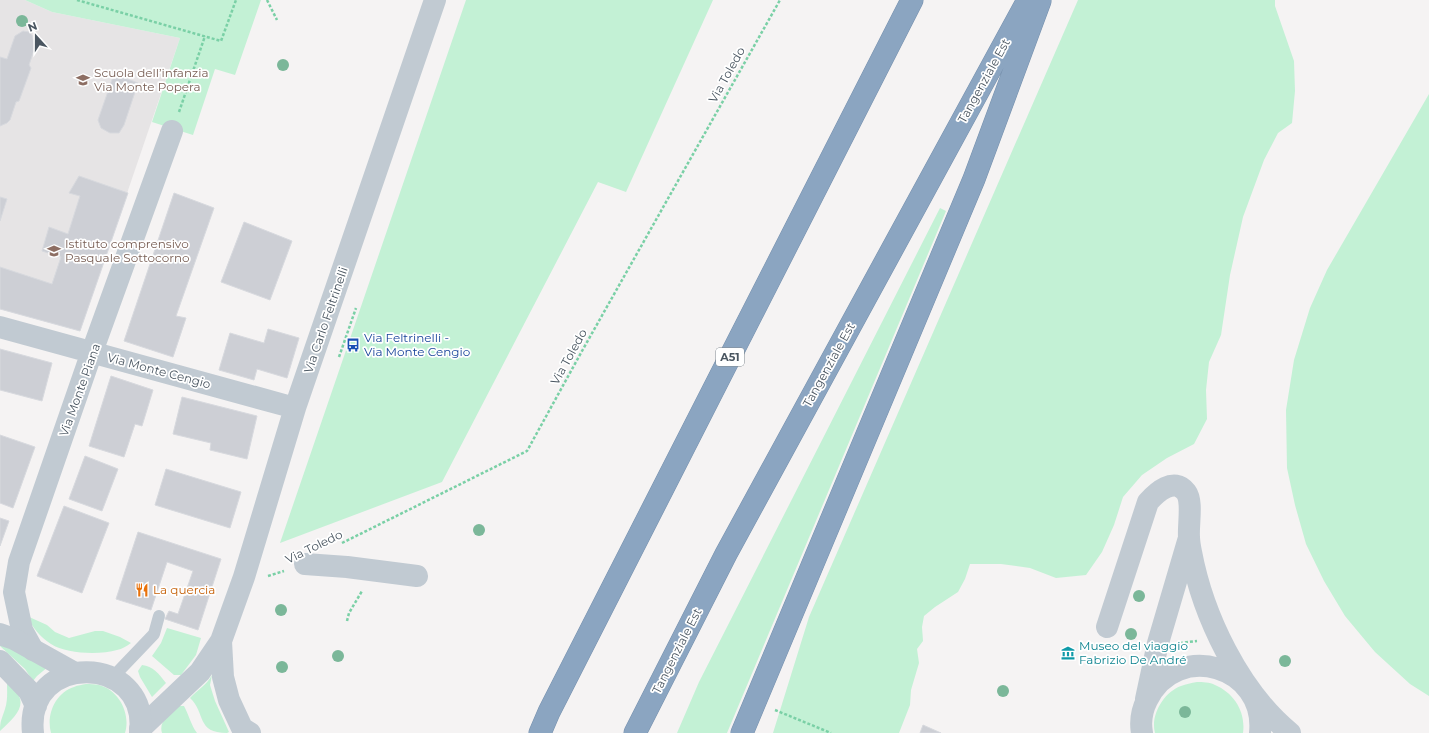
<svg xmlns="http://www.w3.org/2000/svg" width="1429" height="733" viewBox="0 0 1429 733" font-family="Montserrat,sans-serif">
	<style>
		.education { fill: #e6e4e5 }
		.green { fill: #c3f1d5 }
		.building { fill: #cdcfd5; stroke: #d7d9de }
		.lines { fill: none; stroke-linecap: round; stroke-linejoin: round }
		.motorway-casing { stroke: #7690ad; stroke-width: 23 }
		.path { stroke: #7ad0a6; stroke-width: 2.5; stroke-dasharray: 3 2; stroke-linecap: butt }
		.service { stroke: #c1cad2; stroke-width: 12 }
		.minor { stroke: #c1cad2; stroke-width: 22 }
		.tertiary { stroke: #c1cad2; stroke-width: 22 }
		.motorway { stroke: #8ba5c1; stroke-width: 22 }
		.tree { fill: #7bb799 }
		.labels { text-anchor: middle; stroke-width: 3.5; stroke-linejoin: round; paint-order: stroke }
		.shield { fill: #fff; stroke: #808990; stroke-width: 1 }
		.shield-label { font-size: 11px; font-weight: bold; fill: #4a5661 }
		.education-label { font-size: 12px; fill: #785e54; stroke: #fff; text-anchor: start }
		.street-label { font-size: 12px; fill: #4a5661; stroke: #fff }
		.transit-label { font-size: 12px; fill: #164399; stroke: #fff; text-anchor: start }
		.food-label { font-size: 12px; fill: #c56008; stroke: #fff; text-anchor: start }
		.culture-label { font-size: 12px; fill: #0d838f; stroke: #fff; text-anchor: start }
	</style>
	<rect width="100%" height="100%" fill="#f5f3f3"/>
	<!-- education -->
	<path class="education" d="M0,0H25L52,12L180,38L80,331L0,309Z"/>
	<!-- green -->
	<path class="green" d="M25,0H261L235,75L215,69L193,135L152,122L180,38L52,12Z
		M466,0H713L626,192L598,182L442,482L280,543Z
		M1078,0H1275V6L1294,61L1295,91L1292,123L1278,133L1264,160L1243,217L1230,275L1221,335L1209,362L1206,390L1207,419L1194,444L1167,458L1142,475L1123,497L1114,525L1102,552L1086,575L1056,578L1030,568L1001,564H970L965,579L958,592L935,607L924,616L922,627L923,641L917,649L919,663L911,690L910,705L899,733H773L809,617Z
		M1429,94V696L1410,684L1375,652L1345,616L1324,581L1306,544L1295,505L1287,468L1286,410L1294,360L1310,308L1327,270Z
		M940,208L946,211L727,733H677L699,682Z
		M27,616L47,625L55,632L69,638L95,631H103L120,637L131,643C127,646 122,649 117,650C100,655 66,654 51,644C40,637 32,627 27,616Z
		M167,628L201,638L196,655L181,675H174L152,656L161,643Z
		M0,641L49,666L37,676L33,681L25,669L0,646Z
		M142,665C153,666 159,674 166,683L152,697L140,677L138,671Z
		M212,675L210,685L215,701L229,732L227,733C196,733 206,713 190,698C198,689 206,686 212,675Z
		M7,682C32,702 18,714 0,731C0,720 2,719 5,709C8,700 7,691 7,682Z
		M1197,682C1202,682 1210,682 1215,685C1234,693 1246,712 1243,733H1155C1150,715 1164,692 1181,686C1186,684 1191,683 1197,682Z
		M86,684C90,684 95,684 99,685C119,690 131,714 125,733H51C46,715 55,693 74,687C78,685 82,685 86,684Z
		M178,706H184C189,715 191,725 197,733H162C158,721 171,713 178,706Z"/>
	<!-- building -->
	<path class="building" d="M23,31L29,32L32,35L35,47L29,65L31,68L19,101L16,102L10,120L7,123L0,126V57L7,59L15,36Z
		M114,74L138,83L124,125L119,133H110L101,128L98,120Z
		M79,176L128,193L80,331L0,309V267L52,284L61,257L42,251L49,227L68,234L80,196L69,193Z
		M174,193L214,208L176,316L186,318L173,357L124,341Z
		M0,197L7,199L0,221Z
		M244,222L292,241L270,300L221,282Z
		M268,329L299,338L287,378L257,369L254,380L219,370L230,333L264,343Z
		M0,349L52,363L42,401L0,390Z
		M111,376L153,390L142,426L135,424L124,457L89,446Z
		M182,397L257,416L247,459L210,450L211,443L173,434Z
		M0,435L35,447L13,508L0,503Z
		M85,456L118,469L102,511L69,499Z
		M166,469L241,492L230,528L155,505Z
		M64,506L109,523L82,593L37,576Z
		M0,518L9,521L0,546Z
		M138,532L221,559L198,630L165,619L169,611L178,614L193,571L167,562L151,610L116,599Z
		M923,725L941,733H920Z"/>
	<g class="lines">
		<!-- motorway casing -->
		<g class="motorway-casing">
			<path id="motorway" d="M540,733L549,712L912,0
				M635,733L726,554L1028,0
				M742,733L974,179L1040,1"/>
		</g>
		<!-- path -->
		<path class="path" d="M77,0L221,41L236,0
			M267,0L277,20
			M179,112L205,36
			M339,357L356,308
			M342,543L527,451L582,351L780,0
			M268,576L284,571
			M347,621L349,613L362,591
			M1180,643L1197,641
			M775,710L831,733"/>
		<!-- service -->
		<path class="service" d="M112,678L154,634L159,616"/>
		<!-- minor -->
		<path class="minor" d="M0,327L295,408
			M305,564L347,567L417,576
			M1107,627L1148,502C1156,493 1174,476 1186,492C1193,501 1188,525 1189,537C1189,542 1190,547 1191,552C1203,616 1239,691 1290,733
			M221,641L223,677L229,700L242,728L250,733
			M33,650L22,630L14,592L19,562L88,363L172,131
			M1146,699L1158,643L1188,541
			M140,729L200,672L221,641L244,577L295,408L435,0
			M1142,733C1140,722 1142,710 1147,700C1177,639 1267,666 1260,733"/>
		<!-- tertiary -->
		<path class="tertiary" d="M0,634L14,639L75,673
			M0,661L29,691L36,706
			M33,733C24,651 150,653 140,733"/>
		<!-- motorway -->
		<use href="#motorway" class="motorway"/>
	</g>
	<!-- trees -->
	<g class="tree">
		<circle cx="22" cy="21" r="6"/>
		<circle cx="283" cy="65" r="6"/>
		<circle cx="479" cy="530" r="6"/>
		<circle cx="1139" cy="596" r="6"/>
		<circle cx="281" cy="610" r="6"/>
		<circle cx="1131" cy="634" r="6"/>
		<circle cx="338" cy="656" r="6"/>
		<circle cx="1285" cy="661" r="6"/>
		<circle cx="282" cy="667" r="6"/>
		<circle cx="1003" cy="691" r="6"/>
		<circle cx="1185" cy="712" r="6"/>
	</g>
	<!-- icons -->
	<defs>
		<g id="school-bare" transform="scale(1.08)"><path d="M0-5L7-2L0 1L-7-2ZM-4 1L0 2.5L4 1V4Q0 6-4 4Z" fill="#8d6e63" stroke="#fff" stroke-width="2.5" paint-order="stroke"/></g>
		<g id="bus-bare" transform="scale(1.08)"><path d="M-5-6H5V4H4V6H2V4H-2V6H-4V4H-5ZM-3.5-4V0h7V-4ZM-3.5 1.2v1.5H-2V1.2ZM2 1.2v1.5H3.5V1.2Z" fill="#1a4fb4" stroke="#fff" stroke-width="2.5" paint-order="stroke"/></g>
		<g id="restaurant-bare" transform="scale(1.08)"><path d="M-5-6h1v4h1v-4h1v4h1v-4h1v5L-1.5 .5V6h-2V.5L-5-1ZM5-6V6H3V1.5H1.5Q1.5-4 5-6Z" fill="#e8710a" stroke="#fff" stroke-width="2.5" paint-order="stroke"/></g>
		<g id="museum-bare" transform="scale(1.08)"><path d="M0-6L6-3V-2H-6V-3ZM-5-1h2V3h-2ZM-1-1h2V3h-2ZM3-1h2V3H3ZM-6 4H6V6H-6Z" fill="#0f9aa8" stroke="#fff" stroke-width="2.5" paint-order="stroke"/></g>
	</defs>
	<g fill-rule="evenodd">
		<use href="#school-bare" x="83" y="80"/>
		<use href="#school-bare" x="54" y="251"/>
		<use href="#bus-bare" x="353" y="345"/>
		<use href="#restaurant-bare" x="142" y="590"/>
		<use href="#museum-bare" x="1068" y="653"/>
	</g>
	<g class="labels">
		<!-- shield labels -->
		<rect class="shield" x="716" y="348" width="28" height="18" rx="3"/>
		<g class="shield-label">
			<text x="730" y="361">A51</text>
		</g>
		<!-- education labels -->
		<g class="education-label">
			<text x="94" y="77">Scuola dell’infanzia<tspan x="94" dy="14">Via Monte Popera</tspan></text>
			<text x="65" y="248">Istituto comprensivo<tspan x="65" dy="14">Pasquale Sottocorno</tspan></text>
		</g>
		<!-- street labels -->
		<g class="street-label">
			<text transform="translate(727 75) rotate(-61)" y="4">Via Toledo</text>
			<text transform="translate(984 81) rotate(-61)" y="4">Tangenziale Est</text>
			<text transform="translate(326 320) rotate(-71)" y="4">Via Carlo Feltrinelli</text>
			<text transform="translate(569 357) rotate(-61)" y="4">Via Toledo</text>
			<text transform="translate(829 365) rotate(-61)" y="4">Tangenziale Est</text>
			<text transform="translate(159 371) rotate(15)" y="4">Via Monte Cengio</text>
			<text transform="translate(80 390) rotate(-70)" y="4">Via Monte Piana</text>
			<text transform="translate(314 547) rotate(-26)" y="4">Via Toledo</text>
			<text transform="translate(677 651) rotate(-63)" y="4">Tangenziale Est</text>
		</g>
		<!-- transit labels -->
		<g class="transit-label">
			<text x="364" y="342">Via Feltrinelli -<tspan x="364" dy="14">Via Monte Cengio</tspan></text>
		</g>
		<!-- food labels -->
		<g class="food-label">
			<text x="153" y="594">La quercia</text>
		</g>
		<!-- culture labels -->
		<g class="culture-label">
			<text x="1079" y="650">Museo del viaggio<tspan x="1079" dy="14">Fabrizio De André</tspan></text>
		</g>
	</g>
	<!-- north arrow -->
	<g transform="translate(36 36) rotate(339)" stroke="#ffffff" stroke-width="3" paint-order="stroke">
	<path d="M0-3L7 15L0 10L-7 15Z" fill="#4a5661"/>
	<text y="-6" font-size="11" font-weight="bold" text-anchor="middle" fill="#4a5661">N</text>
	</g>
</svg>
